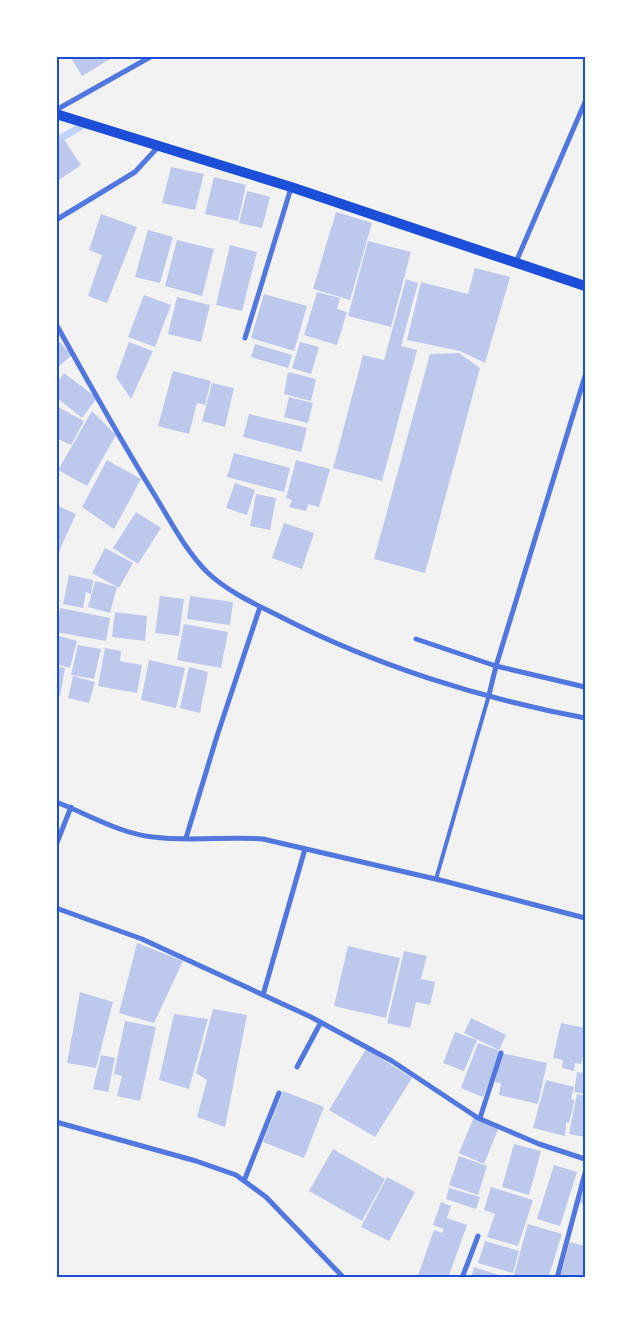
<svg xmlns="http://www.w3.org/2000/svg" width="641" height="1334" viewBox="0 0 641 1334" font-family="'Alegreya Sans',sans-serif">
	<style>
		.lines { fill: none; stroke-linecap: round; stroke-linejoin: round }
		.stream { stroke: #bfd3fe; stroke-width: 7 }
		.building { fill: #bdc9ec }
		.service { stroke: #5277de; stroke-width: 4 }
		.minor { stroke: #5277de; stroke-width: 5 }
		.secondary { stroke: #1d4ed8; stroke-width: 10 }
		.neatline { fill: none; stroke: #1d4ed8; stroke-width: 2 }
	</style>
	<rect width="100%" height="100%" fill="#f2f2f2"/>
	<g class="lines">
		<!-- stream -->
		<path class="stream" d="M56,141L87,123"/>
	</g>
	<!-- building -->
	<path class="building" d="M70,56H111L112,58L82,76Z
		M63,138L81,165L56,182V143Z
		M171,167L204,174L195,210L162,203Z
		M214,177L246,185L238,221L205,214Z
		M247,191L270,197L262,228L239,223Z
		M336,212L372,223L350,300L313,289Z
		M101,214L137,227L107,303L88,296L102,255L89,250Z
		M148,230L173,237L160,283L135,277Z
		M177,240L214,249L202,296L165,286Z
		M368,241L411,252L391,327L348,316Z
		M230,245L257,252L242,311L216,305Z
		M475,268L510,277L485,363L460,351L407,340L421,282L468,294Z
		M406,279L418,283L401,346L417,350L382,481L333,468L363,355L384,360Z
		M317,292L340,298L337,309L347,312L337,345L304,335Z
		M264,294L307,306L294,351L251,338Z
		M144,295L171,305L155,347L128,337Z
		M177,297L210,305L201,342L168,334Z
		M56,338L72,355L56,369Z
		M129,342L153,351L131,399L116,377Z
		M300,342L319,347L311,374L292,368Z
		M255,344L292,355L288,368L251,357Z
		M459,353L480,368L425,573L374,559L430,354Z
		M173,371L211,381L205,405L197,403L189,434L158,426Z
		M288,372L316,379L311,401L284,394Z
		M64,373L97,398L82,418L56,397V383Z
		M212,383L234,388L225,427L202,421Z
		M289,397L313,403L308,423L284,417Z
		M56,406L84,421L71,445L56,438Z
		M92,411L116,435L87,486L58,470Z
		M249,414L307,428L301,452L243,437Z
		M234,453L290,468L284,492L227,477Z
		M107,460L141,479L114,529L82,507Z
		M296,460L330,469L319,507L308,504L306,511L289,507L292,500L286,498Z
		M235,483L255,490L247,515L226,508Z
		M256,494L276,498L270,530L250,526Z
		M56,505L76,514L56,558Z
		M136,512L161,528L138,564L113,548Z
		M284,523L314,533L302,569L272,558Z
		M105,548L133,563L119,588L92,573Z
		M69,575L93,580L91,594L86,592L83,608L63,604Z
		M95,581L117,587L110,613L88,607Z
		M160,596L184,599L179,636L155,633Z
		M190,596L233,602L230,625L187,619Z
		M60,608L110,618L106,641L56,632Z
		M115,612L147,616L145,641L112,637Z
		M184,624L228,632L221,668L177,660Z
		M56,635L77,641L70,668L56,664Z
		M78,645L101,649L94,679L71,675Z
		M105,648L121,651L120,661L142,665L137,693L98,686Z
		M149,660L185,668L176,708L141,700Z
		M56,666L65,668L60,696L56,695Z
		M189,667L208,672L200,713L180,708Z
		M73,676L95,682L89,703L68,698Z
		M137,943L183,961L154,1023L119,1013Z
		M348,946L400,958L386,1018L334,1006Z
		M404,951L427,956L421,979L435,982L430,1005L416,1002L410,1028L387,1023Z
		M80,992L113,1002L96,1068L67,1063Z
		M213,1009L247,1015L225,1127L197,1117L207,1080L196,1073Z
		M174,1014L208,1019L189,1089L159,1080Z
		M471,1018L506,1035L499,1050L464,1033Z
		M125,1021L156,1027L140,1101L117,1096L122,1076L114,1074Z
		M561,1023L585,1028V1048L581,1064L575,1063L574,1071L562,1068L563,1060L553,1058Z
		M455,1032L477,1040L464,1071L443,1063Z
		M478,1043L500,1051L483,1097L461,1088Z
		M366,1049L412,1078L375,1137L329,1110Z
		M501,1053L547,1063L538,1104L499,1095L501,1083L495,1082Z
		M101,1055L115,1058L108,1092L93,1089Z
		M577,1072L585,1073V1094L574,1092Z
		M546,1080L574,1087L571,1099L575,1100L569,1123L566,1122L565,1136L533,1128Z
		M283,1091L324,1107L304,1158L263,1142Z
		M577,1094L585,1096V1137L569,1134Z
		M474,1117L499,1127L484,1164L459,1153Z
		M514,1144L541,1151L529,1195L502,1187Z
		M333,1149L385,1179L362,1221L309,1191Z
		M459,1156L487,1166L478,1195L449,1185Z
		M554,1165L577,1172L560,1226L537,1219Z
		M387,1177L415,1192L389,1241L361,1227Z
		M491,1187L533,1200L518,1246L487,1237L495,1214L484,1210Z
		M584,1187H585V1204L580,1203Z
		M449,1188L480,1197L476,1209L446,1199Z
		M441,1202L451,1206L447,1218L467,1225L448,1278H417L434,1230L442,1233L444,1229L433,1225Z
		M528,1224L562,1234L548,1278H513Z
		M485,1241L519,1251L513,1273L478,1263Z
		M570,1242L585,1246V1278H559Z
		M474,1267L505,1277L504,1278H471Z"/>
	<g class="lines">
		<!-- service -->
		<path class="service" d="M436,879L489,695"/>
		<!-- minor -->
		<path class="minor" d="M56,110L152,56
			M56,220L135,172L158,147
			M516,262L585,102
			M56,324C88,381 119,438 154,494C170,520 185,550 207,572C228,592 255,604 281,617C374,665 482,699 585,718
			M245,338L291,188
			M416,639L496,666L585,376
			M489,695L496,666L585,687
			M56,802C88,814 118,833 153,837C189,842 227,836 263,839L444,881L585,918
			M186,838L217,736L260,607
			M56,845L71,807
			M56,908L142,939L311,1017L392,1061L478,1118L539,1144L585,1159
			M263,995L305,849
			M297,1067L321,1022
			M480,1118L501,1053
			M56,1122L196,1161L236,1175L266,1197L344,1278
			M244,1181L279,1093
			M462,1278L478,1236
			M557,1278L585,1173"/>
		<!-- secondary -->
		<path class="secondary" d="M56,114L291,187L585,286"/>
	</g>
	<!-- border -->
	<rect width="641" height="1334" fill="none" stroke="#ffffff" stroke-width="115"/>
	<rect x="58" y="58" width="526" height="1218" class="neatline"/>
</svg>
